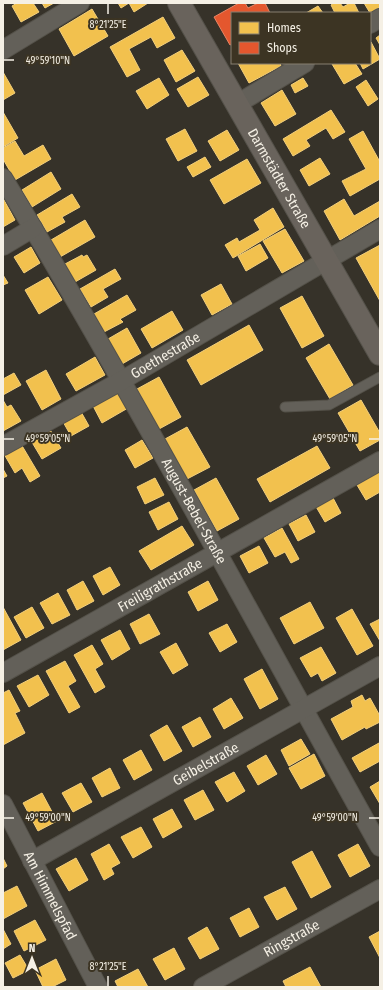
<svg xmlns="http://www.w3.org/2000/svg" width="383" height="990" viewBox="0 0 383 990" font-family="'Fira Sans Condensed',sans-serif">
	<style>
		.homes { fill: #f2c14e; stroke: #f3cf7b }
		.shops { fill: #e4572e; stroke: #e98565 }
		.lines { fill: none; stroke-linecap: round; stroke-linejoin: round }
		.lane-casing { stroke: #545149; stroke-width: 11 }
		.street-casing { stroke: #545149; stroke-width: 20 }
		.secondary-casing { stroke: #545149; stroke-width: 24 }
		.lane { stroke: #636059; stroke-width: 9 }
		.street { stroke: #636059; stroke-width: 18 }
		.secondary { stroke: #69635c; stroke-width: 22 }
		.ticks { fill: none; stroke: #f5f0e5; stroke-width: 1.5 }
		.labels { text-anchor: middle; stroke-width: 4; stroke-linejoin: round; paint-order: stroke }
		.street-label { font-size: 14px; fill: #f5f0e5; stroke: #3c3423 }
		.ticks-label { font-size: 10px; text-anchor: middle; fill: #f5f0e5; stroke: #3c3423; stroke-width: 4; stroke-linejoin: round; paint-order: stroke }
	</style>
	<rect width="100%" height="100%" fill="#363229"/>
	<!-- homes -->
	<path class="homes" d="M17,3H33L39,12L21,22L12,6Z
		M42,3H54L45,8Z
		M118,3H148L134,12L129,3L121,8Z
		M334,3H340L343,7L350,3H354L359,13H335L331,5Z
		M364,3H380V7L370,13Z
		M318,6L323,13H306Z
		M92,9L108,36L74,56L59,29Z
		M163,17L175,38L157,48L151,37L129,49L140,70L127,77L110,47Z
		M380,35V45L376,38Z
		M371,42L380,59L363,69L360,63H370Z
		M182,50L195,71L176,82L164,60Z
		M238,63H280L281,66L249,83Z
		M334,63H355L362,74L344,84L332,64Z
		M3,72L15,93L3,100Z
		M198,77L209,95L188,107L177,89Z
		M159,78L169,95L147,109L136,91Z
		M303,78L308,86L295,93L291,85Z
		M366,80L378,99L368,106L356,87Z
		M282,90L296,114L275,126L261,103Z
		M331,110L345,132L333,139L326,128L306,140L310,146L293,156L283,139Z
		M3,112L18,138L3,147Z
		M185,129L197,151L178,161L166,139Z
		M227,130L239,150L220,161L208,141Z
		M363,131L380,162V179L350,196L342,181L366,169L349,139Z
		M15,141L24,156L43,145L51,159L15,180L3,159V148Z
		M205,157L211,167L193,177L187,167Z
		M320,158L330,174L309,186L300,170Z
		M247,159L261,183L224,204L210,180Z
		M51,172L61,189L32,207L22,190Z
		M72,194L80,207L62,217L65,222L47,232L37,215Z
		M3,198L15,220L3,227Z
		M344,199L354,216L380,201V216L340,240L324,211Z
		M273,208L284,227L233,258L225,245L237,238L239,242L260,230L254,220Z
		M85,220L95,237L60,257L51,240Z
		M285,229L304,261L282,273L263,241Z
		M260,244L268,258L246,271L238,256Z
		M380,245V301L356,258Z
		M31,247L40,263L24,273L14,257Z
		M82,255L83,257L87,255L96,270L75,282L65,264Z
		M115,269L121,279L103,289L108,297L91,307L80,289Z
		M3,275L8,283L3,285Z
		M48,277L62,300L39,314L25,290Z
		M221,284L232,304L212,315L201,295Z
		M127,295L136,310L120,319L123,322L104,332L94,314Z
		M302,296L324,336L302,348L280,308Z
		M172,311L183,330L152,348L141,329Z
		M249,325L263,350L201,385L187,360Z
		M127,328L141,353L122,364L108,339Z
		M329,344L353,385L330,399L306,358Z
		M95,357L105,375L76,391L66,374Z
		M46,370L61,399L42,410L26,381Z
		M14,373L21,385L3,395V379Z
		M159,377L181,417L159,429L137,389Z
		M117,389L128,408L102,423L92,404Z
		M3,400L7,407L11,405L21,421L3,431Z
		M361,400L380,433V440L360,451L338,413Z
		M80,410L89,426L71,436L62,420Z
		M187,427L210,467L187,479L165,439Z
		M49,428L61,448L42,459L30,439Z
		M142,440L153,458L135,468L125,450Z
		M21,444L40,476L30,482L22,468L15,473L4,454Z
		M317,446L330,468L270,502L257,479Z
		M3,469L7,476L3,478Z
		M380,471V492L366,500L357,485Z
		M155,478L164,495L145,504L137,487Z
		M216,478L239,519L217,531L194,490Z
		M332,496L341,513L325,522L315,505Z
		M169,502L178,519L158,530L149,512Z
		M306,515L315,532L298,541L289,524Z
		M182,526L194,545L151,570L139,551Z
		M282,528L299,559L291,563L285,552L275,557L264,538Z
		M259,546L268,563L249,573L240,556Z
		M110,567L120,585L103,595L93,576Z
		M83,581L94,601L77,610L67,590Z
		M208,581L218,600L198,611L188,592Z
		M58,593L70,615L52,624L40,603Z
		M310,602L324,628L294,644L280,618Z
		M3,607L21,640L3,650Z
		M32,607L44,628L26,638L14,617Z
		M352,609L373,646L357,655L336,618Z
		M149,614L160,634L140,644L130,624Z
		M380,619V641L370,624Z
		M227,624L237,642L220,652L209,633Z
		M120,630L130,649L112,660L101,640Z
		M176,643L188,665L173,674L160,652Z
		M92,645L103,664L95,669L105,687L95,693L74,655Z
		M321,647L336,673L322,681L318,673L311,677L300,658Z
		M65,661L76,681L68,686L80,707L69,713L46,671Z
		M262,669L278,699L260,709L244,679Z
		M38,675L49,695L29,707L17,686Z
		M9,690L20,711L15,713L25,733L3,745V693Z
		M362,695L365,701L370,698L380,716V722L366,729L365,727L342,740L331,719L353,707L351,701Z
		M231,698L243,718L224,729L213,709Z
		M200,717L211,737L193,747L182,727Z
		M167,725L182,751L164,761L150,735Z
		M301,739L310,754L289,766L281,750Z
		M379,743L380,745V761L360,772L352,758Z
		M141,750L152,770L134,780L123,760Z
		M314,754L325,776L301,789L289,768Z
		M266,755L277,774L258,785L247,766Z
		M110,768L120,788L102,797L92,778Z
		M234,772L245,791L227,802L215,782Z
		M380,781V804L370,787Z
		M81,783L92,802L73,812L62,793Z
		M203,790L214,810L195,820L184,800Z
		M42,793L57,821L38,831L23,803Z
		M172,809L182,827L163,838L153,819Z
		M141,827L152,847L133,858L121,837Z
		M109,844L120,863L111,868L114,874L104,880L91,854Z
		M358,844L370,866L350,877L338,855Z
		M312,851L331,887L311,898L292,862Z
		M3,858L7,866L3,869Z
		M76,858L88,880L69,891L56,869Z
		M17,886L27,906L3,919V893Z
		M285,887L297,909L277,920L264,897Z
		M249,908L259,927L240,937L230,918Z
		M35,920L46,940L24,951L14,931Z
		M207,927L219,949L200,959L188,938Z
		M3,929L11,944L3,949Z
		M380,931V958L369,937Z
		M174,948L185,969L165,980L153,959Z
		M20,955L29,970L13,978L5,963Z
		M56,959L66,980L52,987H43L35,970Z
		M310,967L321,987H286L283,981Z
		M138,969L148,987H118L115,981Z"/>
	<!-- shops -->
	<path class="shops" d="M239,3H245L248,8L258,3H265L270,13H232V44L230,45L214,17Z"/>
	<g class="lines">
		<!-- lane casing -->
		<g class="lane-casing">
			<path id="lane" d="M285,407L329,405L380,377"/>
		</g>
		<!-- street casing -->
		<g class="street-casing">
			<g id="street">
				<path d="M370,24L380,18"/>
				<path d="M3,50L80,3"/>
				<path d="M237,104L305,63"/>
				<path id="s1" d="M3,178C135,397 255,623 380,847"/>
				<path d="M3,246L33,228"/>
				<path id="s2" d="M3,446L121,381L380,229"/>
				<path id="s3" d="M3,673L380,461"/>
				<path id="s4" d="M3,804L98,987"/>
				<path id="s5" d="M32,861L380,666"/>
				<path id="s6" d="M203,987L380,889"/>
			</g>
		</g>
		<!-- secondary casing -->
		<g class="secondary-casing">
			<g id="secondary">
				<path id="s7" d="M179,3L380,354"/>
			</g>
		</g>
		<!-- lane -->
		<use href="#lane" class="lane"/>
		<!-- street -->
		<use href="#street" class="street"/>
		<!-- secondary -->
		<use href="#secondary" class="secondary"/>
	</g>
	<!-- ticks -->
	<path class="ticks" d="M108,4V14M4,60H14M4,439H14M369,439H379M4,818H14M369,818H379M108,976V986"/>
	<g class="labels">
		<!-- street labels -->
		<g class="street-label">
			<text dy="5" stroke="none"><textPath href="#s7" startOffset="202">Darmstädter Straße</textPath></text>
			<text dy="5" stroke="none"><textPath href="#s2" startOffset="186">Goethestraße</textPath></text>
			<text dy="5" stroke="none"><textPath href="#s1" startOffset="384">August-Bebel-Straße</textPath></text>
			<text dy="5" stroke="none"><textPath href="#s3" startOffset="180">Freiligrathstraße</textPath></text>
			<text dy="5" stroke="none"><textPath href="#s5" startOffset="199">Geibelstraße</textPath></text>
			<text dy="5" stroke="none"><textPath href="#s4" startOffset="103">Am Himmelspfad</textPath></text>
			<text dy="5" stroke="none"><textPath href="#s6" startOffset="101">Ringstraße</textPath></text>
		</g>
	</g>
	<g class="ticks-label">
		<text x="108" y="28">8°21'25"E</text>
		<text x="48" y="64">49°59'10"N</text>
		<text x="48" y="442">49°59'05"N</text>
		<text x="335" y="442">49°59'05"N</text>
		<text x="48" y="821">49°59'00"N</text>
		<text x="335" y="821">49°59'00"N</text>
		<text x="108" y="970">8°21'25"E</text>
	</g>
	<!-- border -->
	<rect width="383" height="990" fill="none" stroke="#f5f0e5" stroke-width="8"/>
	<!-- legend -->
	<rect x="231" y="12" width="140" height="52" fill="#3c3423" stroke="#867f71"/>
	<rect x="239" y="22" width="20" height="12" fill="#f2c14e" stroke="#867f71"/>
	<text x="267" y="32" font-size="12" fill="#f5f0e5">Homes</text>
	<rect x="239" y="42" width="20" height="12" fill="#e4572e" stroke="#867f71"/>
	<text x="267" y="52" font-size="12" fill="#f5f0e5">Shops</text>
	<!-- north arrow -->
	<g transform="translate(32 958)" stroke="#3c3423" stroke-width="3" paint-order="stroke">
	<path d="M0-3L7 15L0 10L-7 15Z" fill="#f5f0e5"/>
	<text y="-6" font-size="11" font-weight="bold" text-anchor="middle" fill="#f5f0e5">N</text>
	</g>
</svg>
